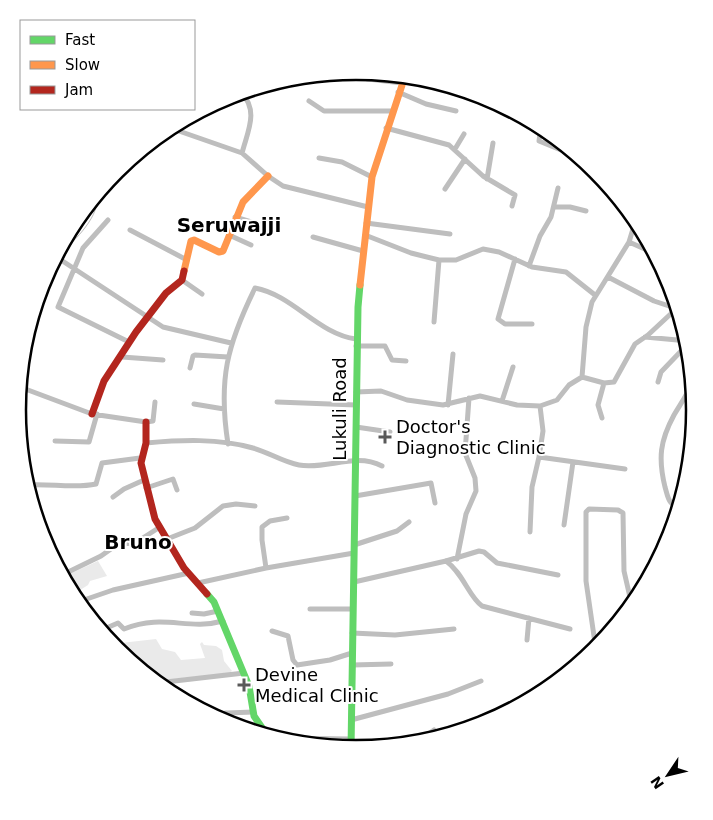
<svg xmlns="http://www.w3.org/2000/svg" width="713" height="820" viewBox="0 0 713 820" font-family="'DejaVu Sans',sans-serif">
	<style>
		.green { fill: #eaeaea }
		.lines { fill: none; stroke-linecap: round; stroke-linejoin: round }
		.stream { stroke: #bcbcbc; stroke-width: 1 }
		.street { stroke: #bebebe; stroke-width: 5 }
		.fast { stroke: #63d668; stroke-width: 7 }
		.slow { stroke: #ff974d; stroke-width: 7 }
		.jam { stroke: #b3261e; stroke-width: 7 }
		.poi-dot { fill: #595959; stroke: #fff; stroke-width: 2 }
		.labels { text-anchor: middle; stroke-width: 4; stroke-linejoin: round; paint-order: stroke }
		.street-label { font-size: 18px; fill: #000; stroke: #fff }
		.poi-label { font-size: 18px; fill: #000; stroke: #fff; text-anchor: start }
		.quarter-label { font-size: 20px; font-weight: bold; fill: #000; stroke: #fff }
		.rim { fill: none; stroke: #000; stroke-width: 2.5 }
	</style>
	<rect width="100%" height="100%" fill="#fff"/>
	<!-- green -->
	<path class="green" d="M98,561L107,576L90,581L88,585L77,592L70,591L63,577Z
		M156,639L162,649L175,652L181,660L205,658L200,644L202,642L204,645L216,646L222,650L224,661L232,671L229,673L155,681L112,644Z"/>
	<g class="lines">
		<!-- stream -->
		<path class="stream" d="M60,253C75,241 101,215 97,195
			M32,319C42,298 46,276 58,256
			M31,320L35,322L32,338
			M22,367L28,354"/>
		<!-- street -->
		<path class="street" d="M344,72L368,79L402,83
			M241,92C259,111 248,130 242,153
			M398,92L426,104L456,111
			M309,101L324,111H391
			M541,126L539,141L561,150
			M386,128L449,145L483,176L515,195L512,206
			M167,129L176,130L242,153L268,176L283,186L368,207
			M455,149L464,134
			M319,158L342,162L372,177
			M487,179L493,143
			M445,189L465,159
			M555,207H570L586,211
			M235,217L268,227
			M108,220L83,248L58,307L129,342
			M366,223L450,234
			M130,230L187,260
			M229,235L251,245
			M365,235L411,253L439,260H456L483,249L499,252L532,267L566,272L595,295
			M313,237L363,251
			M629,242L656,254
			M58,253L61,260L163,327L231,343
			M515,259L498,319L505,324H532
			M529,266L540,236L551,217L558,188
			M608,277L654,301L678,309
			M182,280L202,294
			M434,322L439,260
			M645,337L688,341
			M356,346H385L392,360L406,361
			M122,357L163,360
			M23,359L30,340L29,328
			M190,368L193,356L195,355L228,357
			M582,377L586,327L592,302L629,242L636,219
			M582,377L604,383L614,382L635,344L648,335L676,309
			M658,382L661,372L684,348L681,340
			M20,387L92,414L146,422L153,421L155,402
			M356,392L381,391L407,400L443,405L480,396L517,405L540,406L557,400L569,385L582,377
			M502,401L513,367
			M277,402L356,405
			M194,404L224,409
			M448,405L453,354
			M540,406L543,431L539,457L625,469
			M602,418L598,405L604,383
			M356,427L390,432
			M55,441L89,442L97,414
			M146,443C180,440 219,438 253,448C268,452 283,462 299,465C327,470 355,452 382,466
			M228,444C218,380 227,345 255,288C293,295 318,334 356,339
			M27,485C49,483 74,489 96,484L102,463L140,458
			M146,488L173,479L177,490
			M355,496L431,483L435,503
			M113,497L124,489L144,480
			M680,507C668,505 668,497 665,487C658,458 660,441 674,415C681,403 688,394 693,380
			M564,525L573,462
			M530,532L532,487L539,457
			M167,539L195,528L223,506L236,504L255,506
			M354,545L397,531L409,522
			M457,559L466,514L476,491L475,478L465,453L469,398
			M446,561C463,573 469,597 482,606L570,629
			M266,568L262,540V527L270,521L287,518
			M62,575L101,556L118,544L135,543L160,527
			M354,582L446,561L479,551L484,552L497,563L558,575
			M198,583L266,568L354,553
			M78,602L113,590L189,573
			M310,609H353
			M192,613L204,614L218,611
			M104,629L118,623L124,629C164,613 187,631 223,621
			M272,631L288,636L293,660L297,665L330,660L352,653
			M352,633L395,635L454,629
			M527,640L529,618
			M596,650L586,581V512L589,509L618,510L623,513L624,571L632,606
			M352,665L391,664
			M157,683L244,673
			M213,716L226,713
			M221,720L227,713L253,712
			M351,720L448,694L481,681
			M274,738L351,739
			M410,744L422,739L434,730"/>
		<!-- fast -->
		<path class="fast" d="M207,594L214,602L249,686L254,716L267,735
			M351,749L358,307L360,285"/>
		<!-- slow -->
		<path class="slow" d="M184,271L191,241L194,240L219,252L223,251L243,202L268,176
			M360,285L372,177L405,76"/>
		<!-- jam -->
		<path class="jam" d="M92,414L104,381L136,332L166,293L182,280L184,271
			M146,422V443L141,463L155,519L184,568L207,594"/>
	</g>
	<!-- markers -->
	<g class="poi-dot">
		<path d="M382.5 429.5h5v5h5v5h-5v5h-5v-5h-5v-5h5z"/>
		<path d="M241.5 677.5h5v5h5v5h-5v5h-5v-5h-5v-5h5z"/>
	</g>
	<g class="labels">
		<!-- street labels -->
		<g class="street-label">
			<text transform="translate(340 409) rotate(-90)" y="6">Lukuli Road</text>
		</g>
		<!-- poi labels -->
		<g class="poi-label">
			<text x="396" y="433">Doctor's<tspan x="396" dy="21">Diagnostic Clinic</tspan></text>
			<text x="255" y="681">Devine<tspan x="255" dy="21">Medical Clinic</tspan></text>
		</g>
		<!-- quarter labels -->
		<g class="quarter-label">
			<text x="229" y="232">Seruwajji</text>
			<text x="138" y="549">Bruno</text>
		</g>
	</g>
	<!-- crop -->
	<path d="M0 0H713V820H0ZM26 410a330 330 0 1 1 660 0a330 330 0 1 1-660 0Z" fill="#fff" fill-rule="evenodd"/>
	<path class="rim" d="M26 410a330 330 0 1 1 660 0a330 330 0 1 1-660 0Z"/>
	<!-- legend -->
	<rect x="20" y="20" width="175" height="90" fill="#ffffff" stroke="#999999"/>
	<rect x="30" y="36" width="25" height="8" fill="#63d668" stroke="#999999"/>
	<text x="65" y="45" font-size="15" fill="#000000">Fast</text>
	<rect x="30" y="61" width="25" height="8" fill="#ff974d" stroke="#999999"/>
	<text x="65" y="70" font-size="15" fill="#000000">Slow</text>
	<rect x="30" y="86" width="25" height="8" fill="#b3261e" stroke="#999999"/>
	<text x="65" y="95" font-size="15" fill="#000000">Jam</text>
	<!-- north arrow -->
	<g transform="translate(668 775) rotate(235)" stroke="#ffffff" stroke-width="4" paint-order="stroke">
	<path d="M0-4L9 19L0 12L-9 19Z" fill="#000000"/>
	<text y="-8" font-size="14" font-weight="bold" text-anchor="middle" fill="#000000">N</text>
	</g>
</svg>
